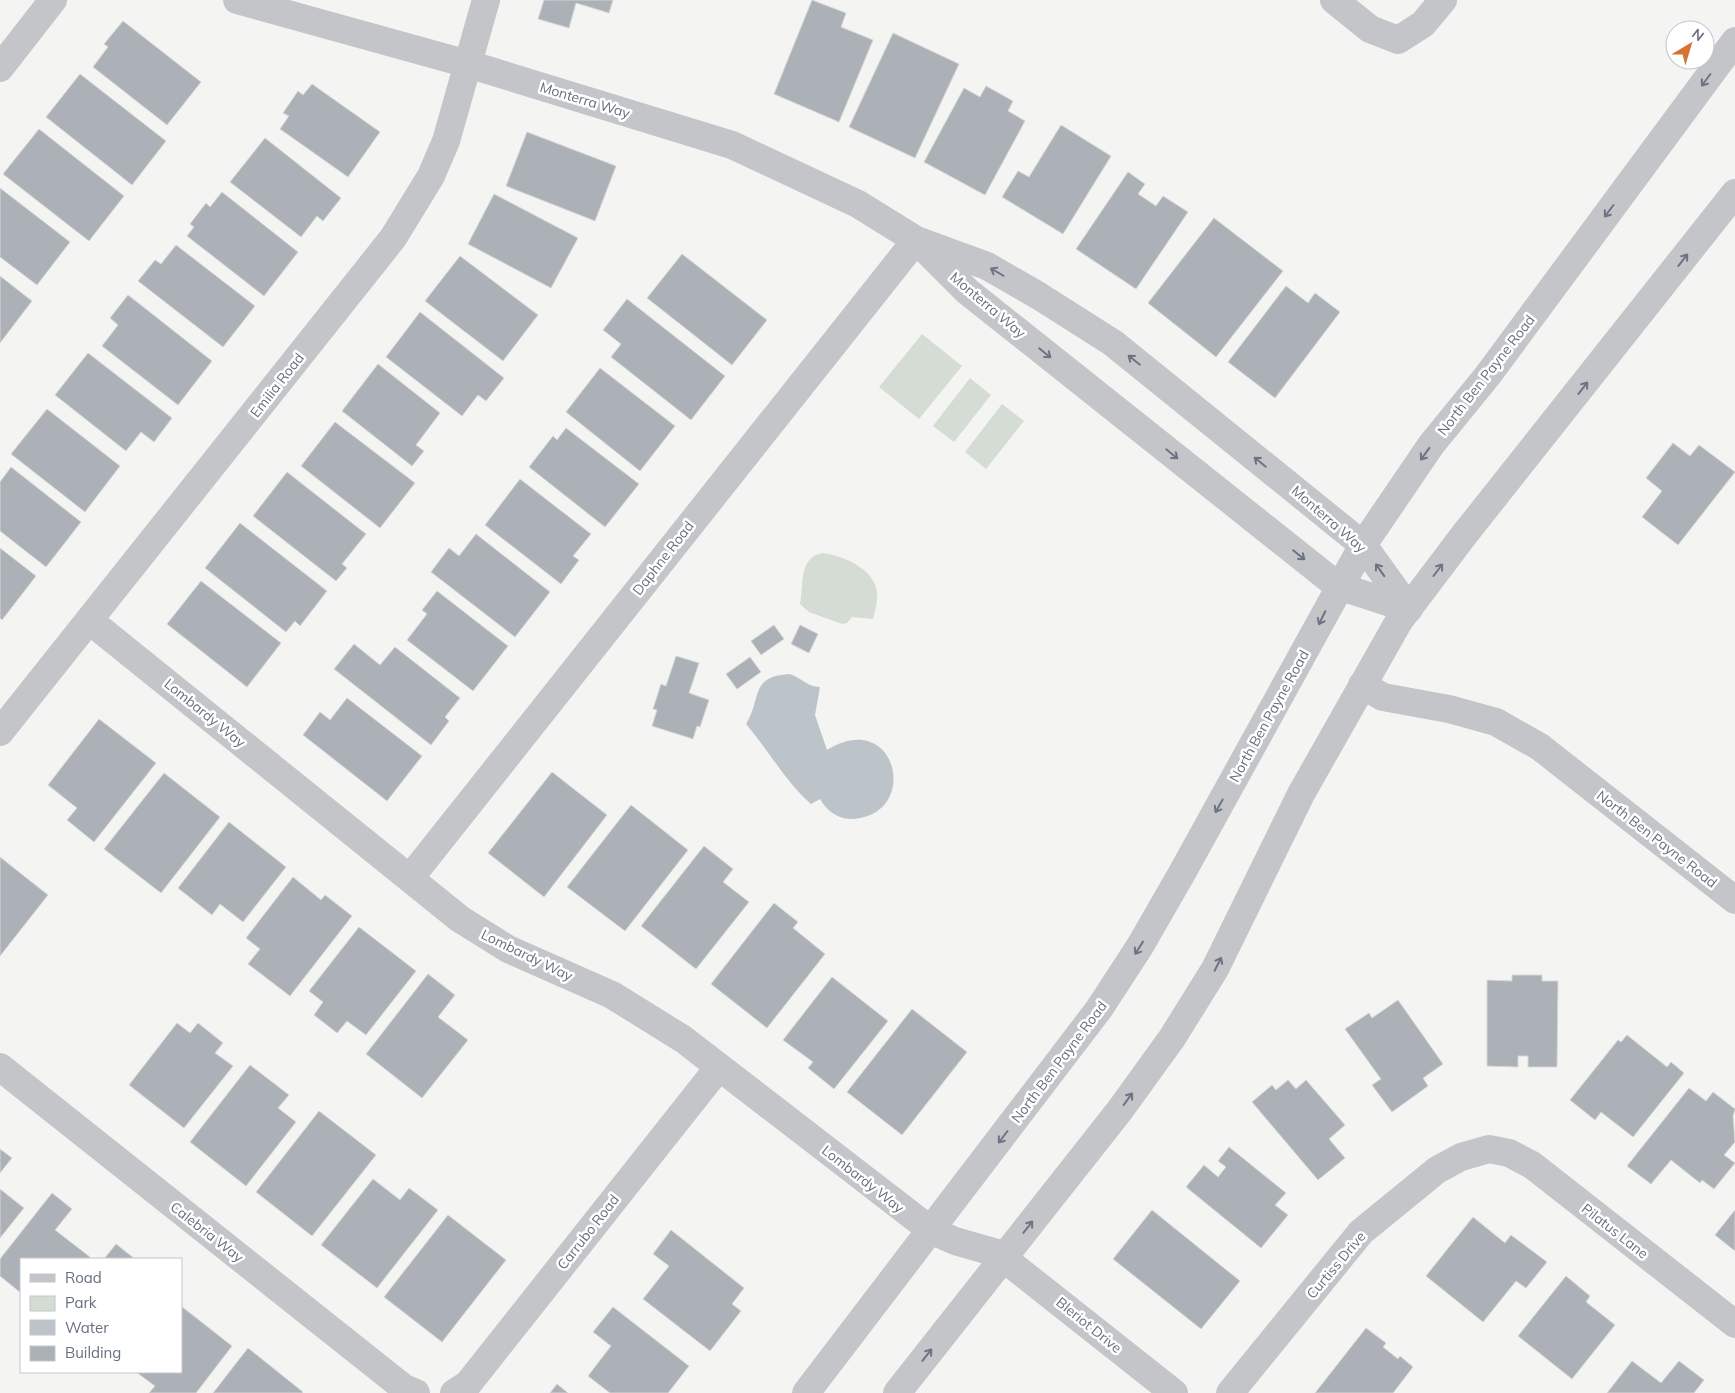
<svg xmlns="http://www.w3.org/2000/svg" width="1735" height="1393" viewBox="0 0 1735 1393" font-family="Mulish,sans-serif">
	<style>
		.green { fill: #d5dcd3 }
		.water { fill: #bcc4c9 }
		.building { fill: #acb0b7; stroke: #d6d6d4 }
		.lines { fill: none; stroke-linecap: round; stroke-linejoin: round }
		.minor { stroke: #c3c5c9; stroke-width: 28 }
		.oneway { stroke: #6b7485 }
		.labels { text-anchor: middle; stroke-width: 5; stroke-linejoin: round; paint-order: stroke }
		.street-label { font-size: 14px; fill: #667081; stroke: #fff }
	</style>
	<rect width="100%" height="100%" fill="#f4f5f2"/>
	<!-- green -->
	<path class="green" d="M922,334L962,366L919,419L879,387Z
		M970,378L991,395L954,442L933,426Z
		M1002,404L1024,421L986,469L965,452Z
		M823,553C843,556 874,568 877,592C878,601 875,610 873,619L852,617L847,623L842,624L809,612L800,604C804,585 798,557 823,553Z"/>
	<!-- water -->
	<path class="water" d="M790,674C801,678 808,687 820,687L815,715L827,750C898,706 922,818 850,819C838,819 826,810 820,799L811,804C785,781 769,751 746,724C762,699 749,676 790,674Z"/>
	<!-- building -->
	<path class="building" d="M544,0H613L609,13L576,3L569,28L538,19Z
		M812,0L846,13L841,27L873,40L839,122L774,94Z
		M123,21L201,82L167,125L93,67L108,47L104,44Z
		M893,33L959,64L915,158L849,127Z
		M80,74L166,141L132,185L46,117Z
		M312,84L380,132L348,177L280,129L289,116L283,113L298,91L303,95Z
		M986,86L1013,101L1008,111L1025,121L985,195L924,162L964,88L980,97Z
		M1061,125L1111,156L1063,234L1002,197L1018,171L1029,177Z
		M39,129L124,196L89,241L3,174Z
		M527,132L616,166L595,221L506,186Z
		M265,138L341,198L323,221L317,216L301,237L230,182Z
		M1128,172L1145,184L1138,194L1156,206L1163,196L1188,212L1136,289L1076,249Z
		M0,188L70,242L37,285L0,257Z
		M222,192L298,252L264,296L187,236L194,227L190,224L206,203L210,207Z
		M494,194L578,238L551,288L468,244Z
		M1214,218L1283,271L1216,357L1148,303Z
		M176,245L255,306L223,347L138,281L155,260L161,264Z
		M682,254L767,320L732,365L647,298Z
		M460,256L538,315L503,361L425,301Z
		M0,276L32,301L0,343Z
		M1286,286L1308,303L1315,293L1340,312L1275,398L1228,362Z
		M128,295L212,361L178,405L102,346L118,325L110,318Z
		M627,299L725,376L691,420L611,357L621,344L603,330Z
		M420,312L504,378L486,401L478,395L462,416L386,357Z
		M88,353L172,418L154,442L141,432L126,451L55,395Z
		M378,364L440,413L416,445L424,451L412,466L342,411Z
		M600,368L675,426L640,471L566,412Z
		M47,409L120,466L85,512L11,454Z
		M335,422L415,483L380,528L301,466Z
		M566,428L639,484L605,527L529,467L553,436L557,440Z
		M1673,443L1690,456L1699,445L1735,472L1678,545L1642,517L1662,491L1646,478Z
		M11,467L81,522L46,567L0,531V482Z
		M287,472L366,534L342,564L347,568L336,581L253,516Z
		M520,479L591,534L573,556L579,560L561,584L485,525Z
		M240,523L327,591L300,626L295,621L286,632L205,568Z
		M476,534L550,592L515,637L431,572L449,548L459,556Z
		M0,548L36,576L2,620L0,618Z
		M201,581L281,643L247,687L167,624Z
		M437,591L508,646L473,691L407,640L427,614L422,610Z
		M774,625L784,639L761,655L751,641Z
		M800,625L818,634L809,653L791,644Z
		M354,644L380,665L395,647L460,698L445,717L449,721L431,745L334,669Z
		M676,656L699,663L689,693L709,700L700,727L697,726L693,739L652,726L657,710L653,709L661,684L666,686Z
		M750,657L761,672L737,689L726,674Z
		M347,698L422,756L387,801L303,735L320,712L330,720Z
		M99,719L156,763L94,842L67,820L77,808L48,785Z
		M552,772L607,815L544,897L488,853Z
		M164,773L220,817L161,893L104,849Z
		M631,805L688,850L625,931L567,887Z
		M229,822L286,867L243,922L220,904L212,915L178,888Z
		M704,846L733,869L723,882L749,902L696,969L641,926Z
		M0,857L48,895L0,956Z
		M293,877L321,900L325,895L352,916L290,996L248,964L260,949L246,938Z
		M774,903L798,922L793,928L825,954L767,1028L711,984Z
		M359,927L416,971L366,1035L347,1021L337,1033L314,1015L323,1002L309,991Z
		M428,974L455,995L438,1017L468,1040L422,1098L366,1054Z
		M1512,975H1542V981H1558L1557,1067H1528V1056H1518V1067L1487,1066V980L1512,981Z
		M832,977L888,1021L834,1089L808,1068L813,1062L783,1040Z
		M1398,1000L1443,1064L1423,1078L1428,1086L1392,1112L1372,1085L1381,1079L1345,1029L1369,1013L1372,1018Z
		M912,1009L967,1052L902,1135L847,1092Z
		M177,1023L190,1033L198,1023L223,1043L215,1053L233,1066L184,1128L129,1085Z
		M1627,1035L1667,1067L1671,1062L1684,1073L1633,1137L1601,1112L1595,1120L1570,1100L1618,1040L1621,1042Z
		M250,1065L289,1095L278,1108L296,1122L246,1186L190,1142Z
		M1288,1080L1296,1089L1306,1080L1345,1125L1329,1139L1345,1158L1318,1180L1252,1102L1272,1085L1276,1090Z
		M1689,1088L1706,1101L1713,1092L1735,1109L1733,1116L1735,1142L1724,1155L1735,1163L1714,1189L1702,1180L1700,1183L1671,1160L1651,1184L1627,1166Z
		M319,1111L376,1155L312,1236L256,1192Z
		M1229,1147L1286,1193L1275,1205L1288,1215L1261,1248L1186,1187L1204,1165L1218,1177L1226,1167L1218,1161Z
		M0,1149L12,1158L0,1173Z
		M373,1179L400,1200L409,1188L438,1210L377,1288L321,1245Z
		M0,1189L24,1208L0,1238Z
		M52,1193L72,1209L55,1230L90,1257L88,1259H21V1293L0,1276V1259Z
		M1152,1210L1240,1281L1201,1329L1113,1259Z
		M1735,1210V1251L1715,1235Z
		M448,1215L506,1260L442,1342L384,1297Z
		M1473,1217L1505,1243L1511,1235L1547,1262L1526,1288L1516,1281L1483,1322L1426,1276Z
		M671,1230L744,1288L732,1304L741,1311L710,1351L643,1299L669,1266L653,1254Z
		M116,1244L135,1259H104Z
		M1566,1276L1590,1296L1586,1302L1615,1325L1572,1379L1518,1336Z
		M181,1306L232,1346L196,1393H149L155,1386L136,1372H181Z
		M613,1307L689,1366L668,1393H610L588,1376L611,1346L593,1332Z
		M1366,1328L1386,1343L1383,1347L1398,1359L1400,1356L1413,1367L1393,1393H1315Z
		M248,1348L303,1392L302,1393H213Z
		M1632,1361L1661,1383L1679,1361L1704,1380L1694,1393H1607Z
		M557,1384L568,1393H550Z"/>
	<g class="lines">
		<!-- minor -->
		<path class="minor" d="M237,0L468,64L732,145L858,204L916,240L987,266L1039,296L1113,343L1363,545L1409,609
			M1334,0L1370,29L1398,40L1423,24L1443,0
			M0,68L53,0
			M923,247L967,291L1338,586L1409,609
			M90,621L460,919L508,949L612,995L683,1039L932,1231L955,1241L997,1253L1174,1393
			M1362,685L1383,697L1449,709L1496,722L1540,747L1735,900
			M0,732L393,238L431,176L446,141L486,0
			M410,878L916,240
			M0,1067L404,1388L416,1393
			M454,1393L468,1384L719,1067
			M806,1393L1099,1009L1140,946L1182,873L1363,545L1431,445L1488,375L1735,41
			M897,1393L1120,1110L1172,1038L1215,969L1301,794L1399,621L1464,535L1735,193
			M1230,1393L1361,1232L1437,1170L1461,1157L1489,1149L1509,1153L1532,1165L1735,1324"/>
	</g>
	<!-- one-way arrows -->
	<defs><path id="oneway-shaft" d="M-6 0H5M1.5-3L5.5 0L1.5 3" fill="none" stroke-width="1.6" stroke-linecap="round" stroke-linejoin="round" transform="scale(1.25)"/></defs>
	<g class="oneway">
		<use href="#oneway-shaft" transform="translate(1706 80) rotate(127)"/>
		<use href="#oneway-shaft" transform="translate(1609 211) rotate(127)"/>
		<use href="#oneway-shaft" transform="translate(1683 260) rotate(-52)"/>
		<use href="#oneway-shaft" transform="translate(997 272) rotate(-150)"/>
		<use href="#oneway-shaft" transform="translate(1045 353) rotate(39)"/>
		<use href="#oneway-shaft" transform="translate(1134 360) rotate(-141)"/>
		<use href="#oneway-shaft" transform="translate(1583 388) rotate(-52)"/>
		<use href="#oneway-shaft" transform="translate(1172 454) rotate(39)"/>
		<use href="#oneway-shaft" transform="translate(1425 454) rotate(126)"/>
		<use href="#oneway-shaft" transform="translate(1260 462) rotate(-141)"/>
		<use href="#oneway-shaft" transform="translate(1299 555) rotate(39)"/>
		<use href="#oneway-shaft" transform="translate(1380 570) rotate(-125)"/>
		<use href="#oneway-shaft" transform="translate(1438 570) rotate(-53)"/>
		<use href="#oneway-shaft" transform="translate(1322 618) rotate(116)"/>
		<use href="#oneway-shaft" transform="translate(1219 806) rotate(119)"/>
		<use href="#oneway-shaft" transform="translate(1139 948) rotate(122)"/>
		<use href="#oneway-shaft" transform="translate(1218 964) rotate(-63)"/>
		<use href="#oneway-shaft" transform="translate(1128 1099) rotate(-54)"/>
		<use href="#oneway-shaft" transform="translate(1003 1137) rotate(127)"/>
		<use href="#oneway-shaft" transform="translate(1028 1227) rotate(-52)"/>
		<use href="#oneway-shaft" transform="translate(927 1355) rotate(-52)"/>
	</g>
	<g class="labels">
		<!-- street labels -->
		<g class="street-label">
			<text transform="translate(585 100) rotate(17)" y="5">Monterra Way</text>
			<text transform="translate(988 305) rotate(40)" y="5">Monterra Way</text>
			<text transform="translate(1486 375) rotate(-52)" y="5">North Ben Payne Road</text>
			<text transform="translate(277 385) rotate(-52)" y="5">Emilia Road</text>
			<text transform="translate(1329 519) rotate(41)" y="5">Monterra Way</text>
			<text transform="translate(663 558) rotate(-52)" y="5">Daphne Road</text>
			<text transform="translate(205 713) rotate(39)" y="5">Lombardy Way</text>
			<text transform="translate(1269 716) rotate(-61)" y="5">North Ben Payne Road</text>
			<text transform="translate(1657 839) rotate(38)" y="5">North Ben Payne Road</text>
			<text transform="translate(527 955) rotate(26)" y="5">Lombardy Way</text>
			<text transform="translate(1059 1062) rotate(-53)" y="5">North Ben Payne Road</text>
			<text transform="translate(863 1179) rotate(38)" y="5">Lombardy Way</text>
			<text transform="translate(1615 1231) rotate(38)" y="5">Pilatus Lane</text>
			<text transform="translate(207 1232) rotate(38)" y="5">Calebria Way</text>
			<text transform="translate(588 1232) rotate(-52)" y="5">Carrubo Road</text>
			<text transform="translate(1336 1265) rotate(-50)" y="5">Curtiss Drive</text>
			<text transform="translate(1089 1325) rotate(39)" y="5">Bleriot Drive</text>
		</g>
	</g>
	<!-- legend -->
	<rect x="20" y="1258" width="162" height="115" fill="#ffffff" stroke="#c2c6cd"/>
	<rect x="30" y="1274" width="25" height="8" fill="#c3c5c9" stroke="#c2c6cd"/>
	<text x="65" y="1283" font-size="15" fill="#667081">Road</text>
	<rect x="30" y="1296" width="25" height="15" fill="#d5dcd3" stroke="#c2c6cd"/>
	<text x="65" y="1308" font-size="15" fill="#667081">Park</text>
	<rect x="30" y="1320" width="25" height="15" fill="#bcc4c9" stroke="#c2c6cd"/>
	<text x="65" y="1333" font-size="15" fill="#667081">Water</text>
	<rect x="30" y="1346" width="25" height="15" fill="#acb0b7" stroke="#c2c6cd"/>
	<text x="65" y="1358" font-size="15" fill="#667081">Building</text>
	<!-- north arrow -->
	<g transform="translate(1690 45) rotate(38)"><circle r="24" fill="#ffffff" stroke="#c2c6cd"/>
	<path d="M0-4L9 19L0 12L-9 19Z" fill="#d67330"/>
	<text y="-8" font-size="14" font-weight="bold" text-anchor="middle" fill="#667081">N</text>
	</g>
</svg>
